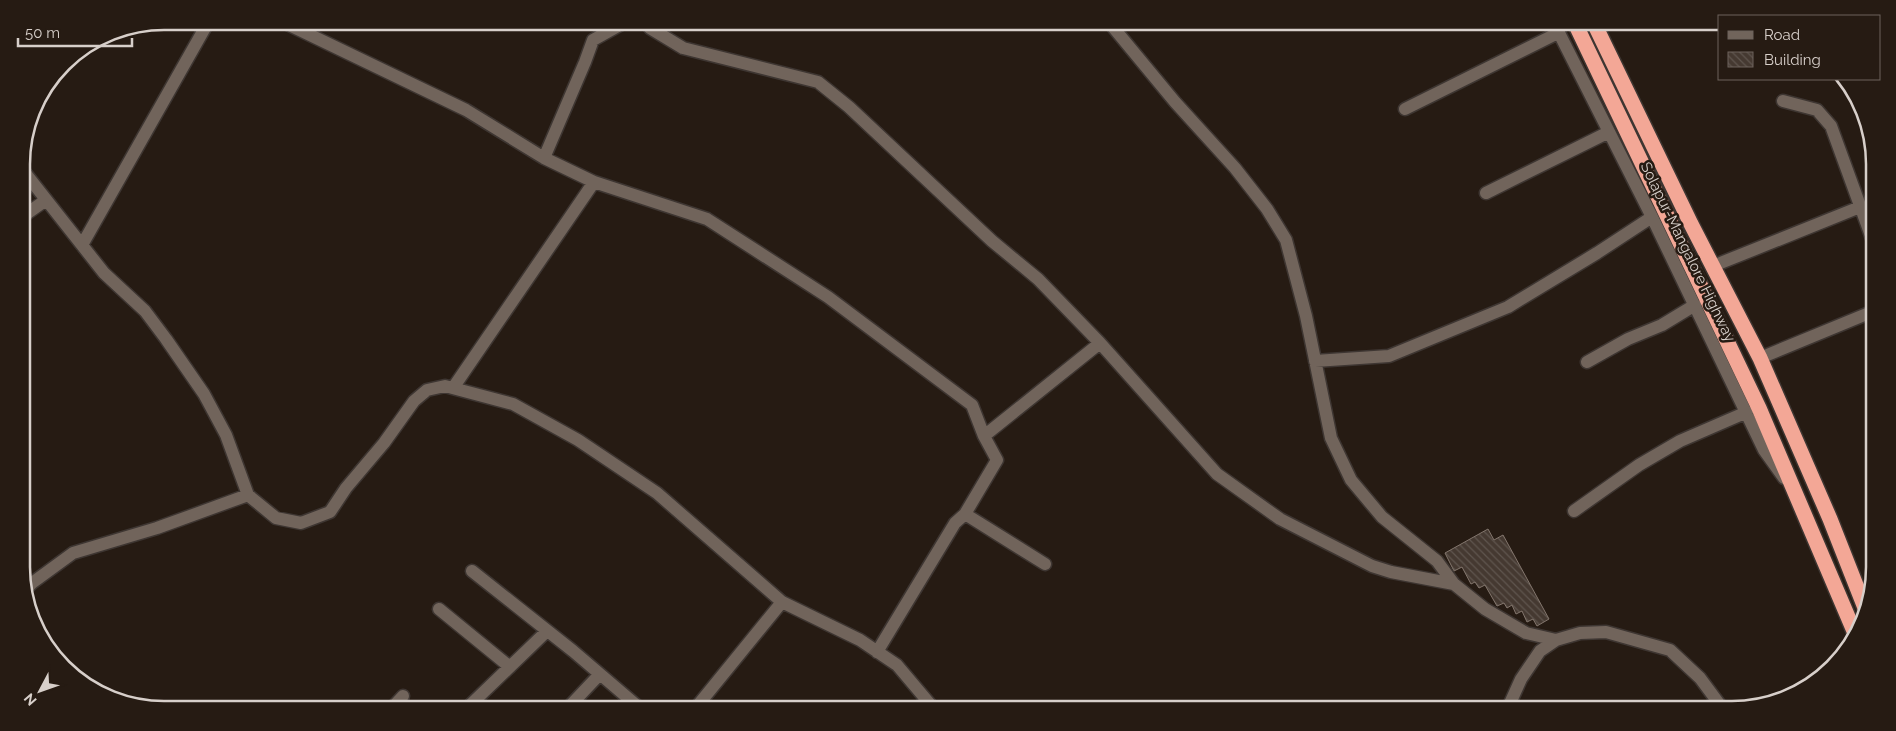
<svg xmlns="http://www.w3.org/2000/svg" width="1896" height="731" viewBox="0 0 1896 731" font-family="Raleway,sans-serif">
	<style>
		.building { fill: url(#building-back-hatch); stroke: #83766d }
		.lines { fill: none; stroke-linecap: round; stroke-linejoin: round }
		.minor-casing { stroke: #3e3632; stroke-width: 15 }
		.highway-casing { stroke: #3e3632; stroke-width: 18 }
		.minor { stroke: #71645b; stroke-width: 12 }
		.highway { stroke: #f3a796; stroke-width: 15 }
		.labels { text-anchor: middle; stroke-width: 5; stroke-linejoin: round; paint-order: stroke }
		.street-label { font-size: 15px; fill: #d7cfca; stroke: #261b13 }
		.rim { fill: none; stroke: #d7cfca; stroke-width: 2.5 }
	</style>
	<defs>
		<pattern id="building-back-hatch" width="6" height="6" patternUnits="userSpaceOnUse" patternTransform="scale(1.25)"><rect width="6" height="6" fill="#453931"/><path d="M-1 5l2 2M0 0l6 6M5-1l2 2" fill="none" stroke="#5f554e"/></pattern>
	</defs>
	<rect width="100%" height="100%" fill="#261b13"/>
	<!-- building -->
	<path class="building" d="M1488,529L1494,540L1503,535L1549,619L1537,626L1533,619L1527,622L1522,611L1516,614L1512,605L1507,608L1504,603L1497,606L1485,585L1479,588L1475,582L1471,584L1462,567L1454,571L1445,553Z"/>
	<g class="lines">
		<!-- minor casing -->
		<g class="minor-casing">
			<path id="minor" d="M281,21L466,110L544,158L594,182L707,219L828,297L972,405L984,436L997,460L965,514L955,523L877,652
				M645,21L650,28L683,48L818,82L849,107L992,241L1038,279L1100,343L1217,474L1280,519L1372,566L1391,572L1454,584
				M1108,21L1175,102L1235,168L1267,209L1286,240L1306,316L1331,438L1351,480L1382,517L1437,561L1454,584L1485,609L1526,633L1556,640
				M1553,21L1652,217L1764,450L1784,478
				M1783,101L1817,110L1831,126L1874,244
				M1405,109L1558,33
				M544,158L585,62L593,40L627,21
				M22,169L104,273L145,311L166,339L204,394L226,435L248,495L276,518L301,523L330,512L346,488L384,443L414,401L427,390L445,386L513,404L578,440L657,493L782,602L860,640L897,665L935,710
				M1486,193L1609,132
				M22,217L46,200
				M82,245L206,26
				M1713,266L1860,207
				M1760,358L1874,311
				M1315,361L1389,356L1508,307L1597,253L1652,217
				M1587,362L1628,339L1662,325L1695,305
				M453,388L594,182
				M984,436L1100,343
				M1574,511L1639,465L1680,441L1747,412
				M965,514L1045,564
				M472,571L573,651L642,710
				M24,591L32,583L73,553L157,528L248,495
				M439,609L510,667
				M390,710L403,696
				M465,710L547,631
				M566,710L600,674
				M694,710L782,602
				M1507,710L1521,679L1540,651L1556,640L1580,633L1606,632L1670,650L1700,678L1723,709"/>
		</g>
		<!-- highway casing -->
		<g class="highway-casing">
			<path id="highway" d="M1574,21L1759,408L1854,631
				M1593,21L1691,224L1760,358L1830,519L1867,613"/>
		</g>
		<!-- minor -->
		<use href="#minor" class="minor"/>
		<!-- highway -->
		<use href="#highway" class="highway"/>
	</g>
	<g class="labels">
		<!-- street labels -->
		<g class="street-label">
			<text transform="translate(1688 252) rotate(64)" y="5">Solapur-Mangalore Highway</text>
		</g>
	</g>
	<!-- crop -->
	<path d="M0 0H1896V731H0ZM164 30H1732A134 134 0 0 1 1866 164V567A134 134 0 0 1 1732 701H164A134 134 0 0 1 30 567V164A134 134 0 0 1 164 30Z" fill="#261b13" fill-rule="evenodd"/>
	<path class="rim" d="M164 30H1732A134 134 0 0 1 1866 164V567A134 134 0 0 1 1732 701H164A134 134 0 0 1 30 567V164A134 134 0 0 1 164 30Z"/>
	<!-- legend -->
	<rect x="1718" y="15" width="162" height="65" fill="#261b13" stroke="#6d635c"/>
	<rect x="1728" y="31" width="25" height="8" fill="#71645b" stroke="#6d635c"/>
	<text x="1764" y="40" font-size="15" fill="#d7cfca">Road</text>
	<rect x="1728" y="52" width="25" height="15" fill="url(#building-back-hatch)" stroke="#6d635c"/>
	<text x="1764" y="65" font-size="15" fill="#d7cfca">Building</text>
	<!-- north arrow -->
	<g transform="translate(40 691) rotate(229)" stroke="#261b13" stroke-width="4" paint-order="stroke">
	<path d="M0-4L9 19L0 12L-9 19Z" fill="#d7cfca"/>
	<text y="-8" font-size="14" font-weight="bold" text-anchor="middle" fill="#d7cfca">N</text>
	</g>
	<!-- scale -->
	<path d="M18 38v8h114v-8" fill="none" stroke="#d7cfca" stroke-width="2.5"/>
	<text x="25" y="38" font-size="15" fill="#d7cfca" stroke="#261b13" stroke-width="4" paint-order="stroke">50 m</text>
</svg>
